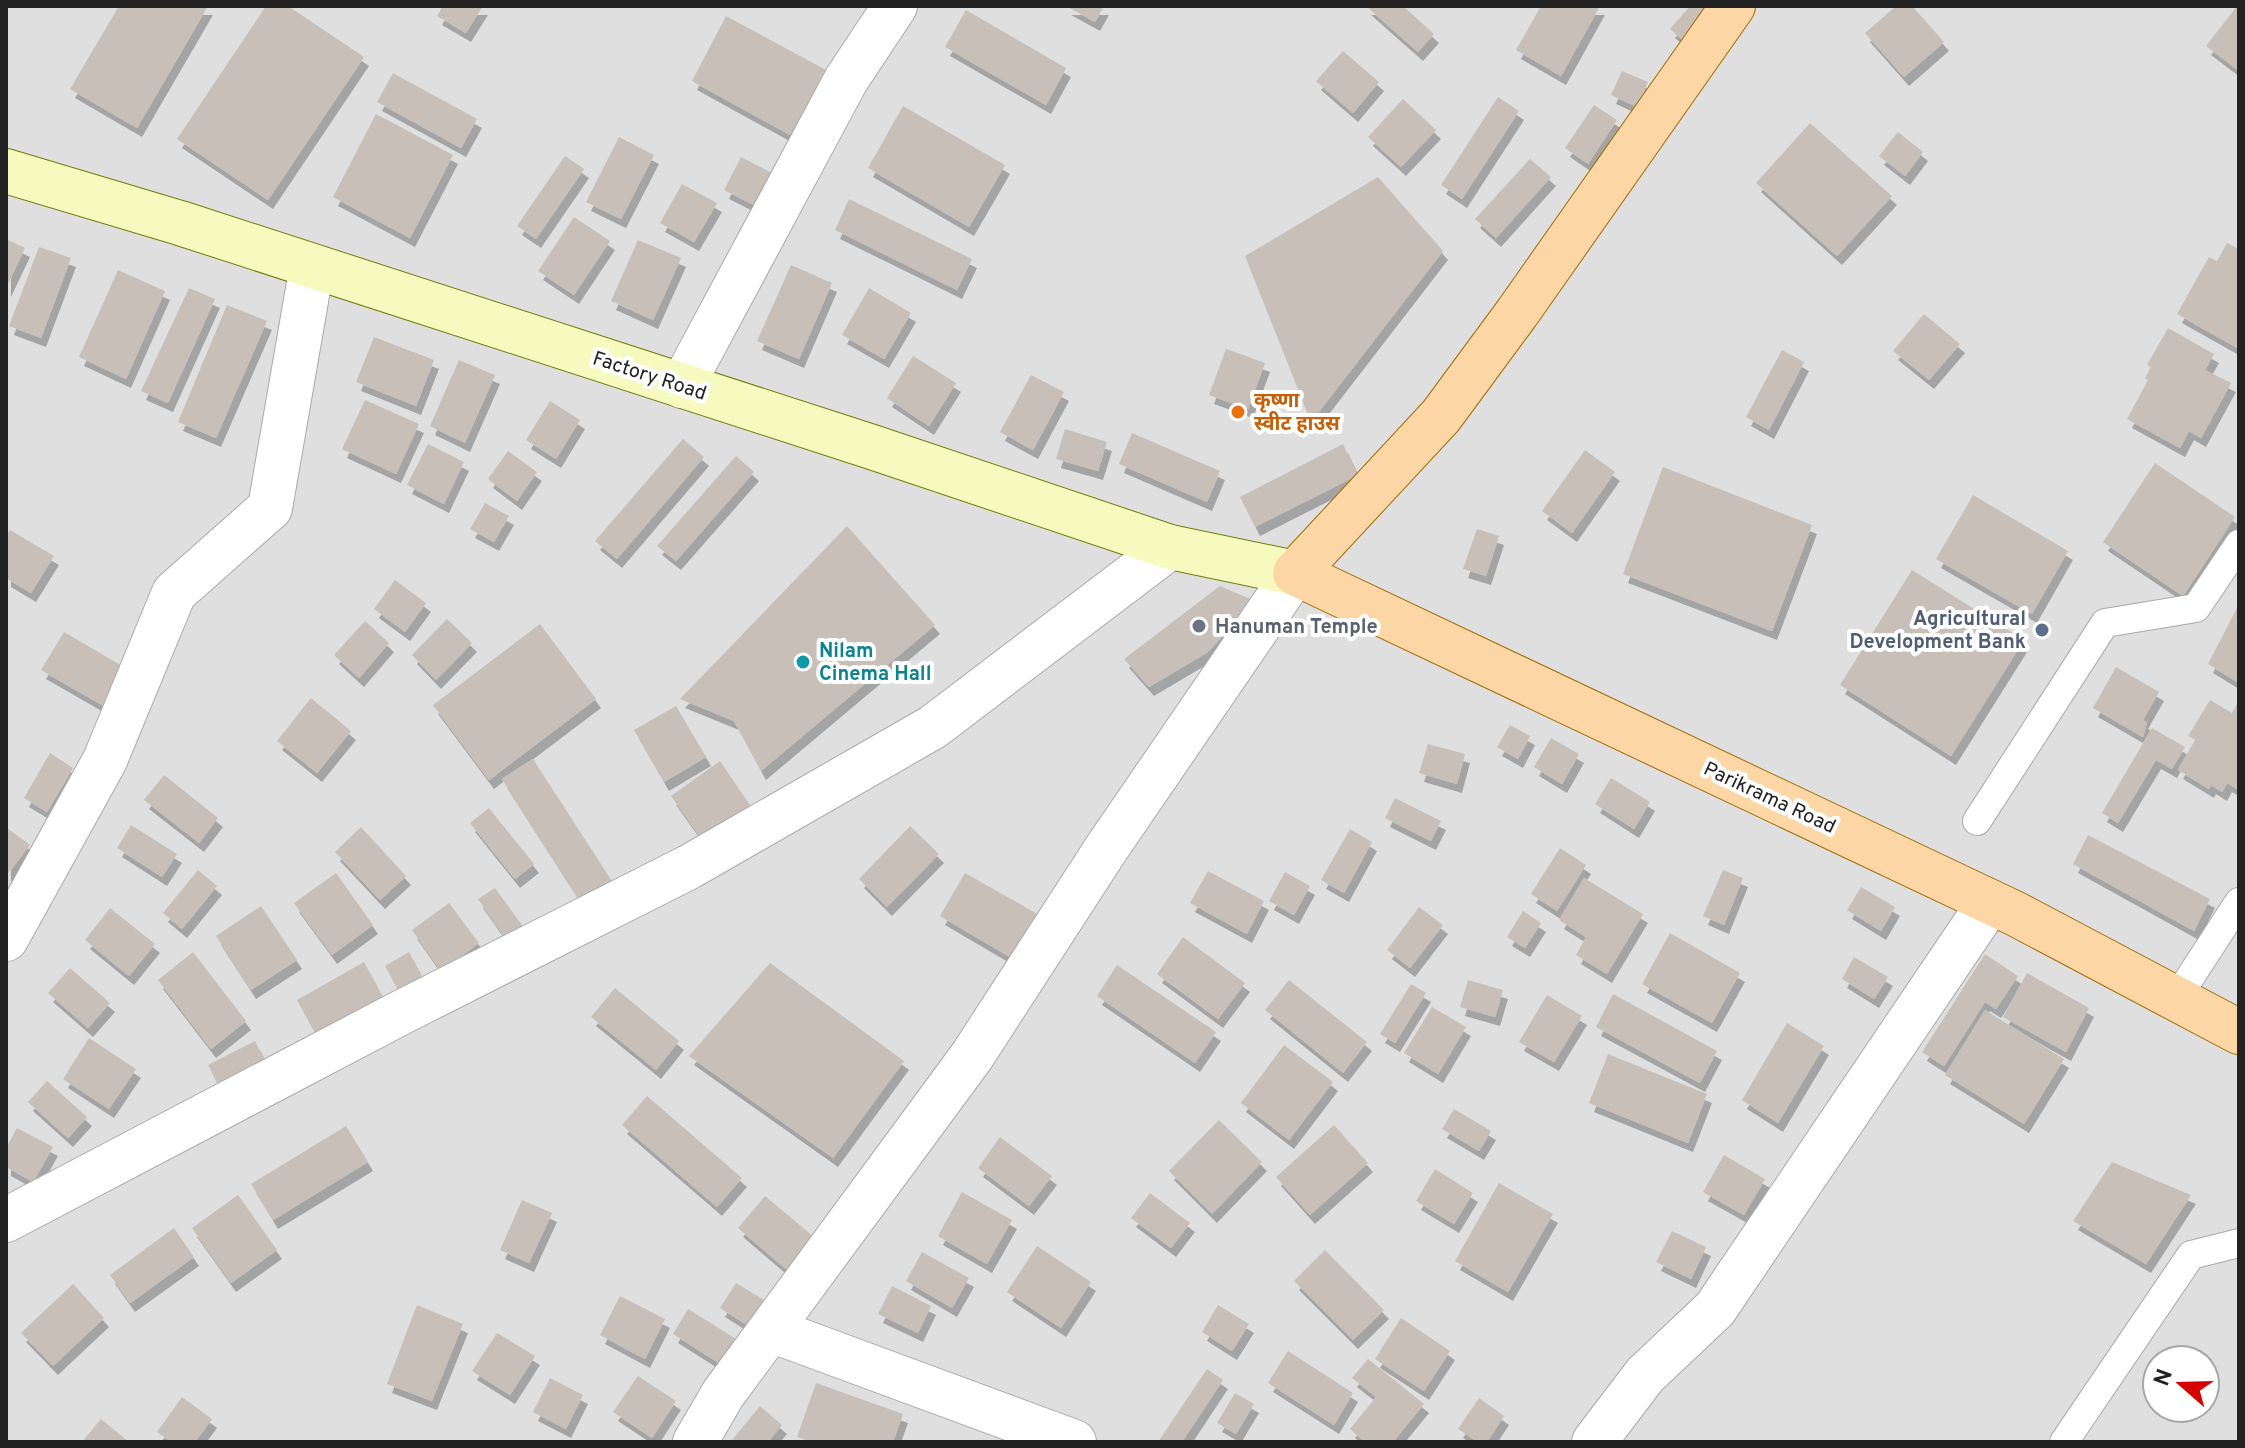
<svg xmlns="http://www.w3.org/2000/svg" width="2245" height="1448" viewBox="0 0 2245 1448" font-family="Overpass,'Noto Sans Devanagari',sans-serif">
	<style>
		.residential { fill: #e0dfdf; fill-rule: evenodd }
		.building { fill: #c7bfb8; filter: url(#shadow) }
		.lines { fill: none; stroke-linecap: round; stroke-linejoin: round }
		.service-casing { stroke: #a9a9a9; stroke-width: 30 }
		.minor-casing { stroke: #a9a9a9; stroke-width: 46 }
		.secondary-casing { stroke: #707d05; stroke-width: 46 }
		.primary-casing { stroke: #a06b00; stroke-width: 46 }
		.service { stroke: #fff; stroke-width: 28 }
		.minor { stroke: #fff; stroke-width: 44 }
		.secondary { stroke: #f7fabf; stroke-width: 44 }
		.primary { stroke: #fcd6a4; stroke-width: 44 }
		.food-dot { fill: #e8710a; stroke: #fff; stroke-width: 3 }
		.worship-dot { fill: #6b7280; stroke: #fff; stroke-width: 3 }
		.service-dot { fill: #5c6f8a; stroke: #fff; stroke-width: 3 }
		.culture-dot { fill: #0f9aa8; stroke: #fff; stroke-width: 3 }
		.labels { text-anchor: middle; stroke-width: 8; stroke-linejoin: round; paint-order: stroke }
		.street-label { font-size: 20px; fill: #222; stroke: #fff }
		.food-label { font-size: 20px; font-weight: bold; fill: #c56008; stroke: #fff; text-anchor: start }
		.service-label { font-size: 20px; font-weight: bold; fill: #4e5e75; stroke: #fff; text-anchor: end }
		.worship-label { font-size: 20px; font-weight: bold; fill: #5b616d; stroke: #fff; text-anchor: start }
		.culture-label { font-size: 20px; font-weight: bold; fill: #0d838f; stroke: #fff; text-anchor: start }
	</style>
	<defs>
		<filter id="shadow"><feDropShadow dx="5" dy="9" stdDeviation="0" flood-color="#0004"/></filter>
	</defs>
	<rect width="100%" height="100%" fill="#f2efe9"/>
	<!-- residential -->
	<path class="residential" d="M6,6H2239V1442H6ZM2157,1360H2205V1408H2157Z"/>
	<!-- building -->
	<path class="building" d="M119,6H208L137,128L70,89Z
		M266,6H288L364,57L268,200L177,139Z
		M443,6H483L466,33L437,16Z
		M1066,6H1104L1095,22Z
		M1366,6H1403L1434,34L1418,52Z
		M1541,6H1600L1561,76L1516,50Z
		M1690,6H1724L1688,45L1670,29Z
		M1896,6H1912L1944,42L1904,77L1865,33Z
		M2237,6H2239V71L2206,46Z
		M966,10L1066,68L1046,105L945,47Z
		M726,16L826,70L790,135L692,81Z
		M1343,51L1379,82L1353,113L1316,81Z
		M1622,71L1648,82L1637,107L1611,95Z
		M393,73L477,119L461,148L377,102Z
		M1498,97L1519,111L1462,199L1441,185Z
		M1403,99L1436,130L1401,167L1368,137Z
		M1594,105L1617,120L1588,164L1565,148Z
		M903,106L1005,165L969,227L868,168Z
		M376,114L453,155L410,238L333,197Z
		M1810,123L1892,196L1837,256L1756,183Z
		M1898,132L1923,152L1905,176L1879,156Z
		M619,137L654,155L621,219L586,202Z
		M565,156L584,169L536,239L517,226Z
		M741,157L772,173L756,206L724,190Z
		M1530,159L1551,177L1496,238L1475,219Z
		M1378,177L1443,251L1311,422L1245,256Z
		M682,184L717,203L694,242L660,223Z
		M849,199L972,259L957,290L835,230Z
		M574,217L610,241L574,295L538,271Z
		M6,239L25,248L6,288Z
		M638,240L681,258L653,320L611,301Z
		M2227,243L2239,249V349L2177,314L2209,257L2217,261Z
		M39,247L71,258L41,338L9,326Z
		M791,265L832,283L799,359L757,341Z
		M118,270L165,291L126,379L79,357Z
		M189,288L215,299L168,403L141,391Z
		M869,288L911,313L884,359L842,335Z
		M227,305L267,321L216,438L178,422Z
		M1924,314L1960,344L1929,380L1893,351Z
		M2168,328L2214,354L2205,370L2231,383L2201,438L2189,431L2180,448L2127,419L2148,380L2145,378L2151,367L2147,365Z
		M374,337L434,360L416,406L356,382Z
		M1226,349L1265,363L1248,409L1209,395Z
		M1782,350L1804,362L1769,430L1746,417Z
		M913,356L956,383L929,426L887,398Z
		M459,360L495,375L465,443L430,426Z
		M1031,375L1064,392L1033,450L1000,432Z
		M365,400L419,424L396,474L342,449Z
		M550,401L580,420L556,459L526,440Z
		M1065,429L1107,442L1098,471L1056,459Z
		M1132,433L1220,471L1207,502L1119,464Z
		M683,439L704,457L617,559L595,541Z
		M428,444L464,462L444,504L407,485Z
		M1343,444L1358,475L1255,527L1240,497Z
		M1585,450L1615,472L1572,533L1542,511Z
		M508,451L537,472L517,501L488,479Z
		M736,456L754,472L676,561L657,546Z
		M2155,463L2235,517L2183,596L2103,542Z
		M1663,467L1812,525L1772,631L1623,574Z
		M1973,495L2068,551L2032,614L1936,559Z
		M485,503L509,516L494,542L470,529Z
		M847,526L935,625L761,771L734,721L680,699Z
		M1477,529L1499,536L1486,576L1463,569Z
		M10,530L54,556L31,593L6,578V537Z
		M1912,570L2024,640L1951,756L1840,685Z
		M395,580L426,603L405,632L374,609Z
		M1220,586L1255,601L1208,652L1149,687L1124,659Z
		M2239,604V683L2208,664Z
		M447,619L472,643L436,680L412,655Z
		M365,621L389,643L359,678L334,655Z
		M540,624L596,699L489,780L433,705Z
		M64,632L129,670L107,708L41,670Z
		M2116,667L2159,692L2143,720L2147,722L2143,737L2093,708Z
		M311,698L351,731L317,773L277,741Z
		M2210,700L2232,713L2239,700V790L2227,783L2222,792L2211,785L2209,789L2178,770L2195,740L2188,736Z
		M676,706L706,757L664,782L634,730Z
		M1510,725L1530,736L1518,759L1497,747Z
		M2152,728L2185,747L2172,769L2156,760L2118,823L2102,813Z
		M1551,738L1579,754L1562,784L1534,767Z
		M1428,744L1465,754L1457,784L1419,773Z
		M50,753L73,768L47,812L24,798Z
		M533,759L619,892L588,913L502,779Z
		M720,761L754,811L706,845L671,796Z
		M164,775L218,818L199,843L144,800Z
		M1611,778L1650,802L1634,829L1595,804Z
		M1395,798L1441,821L1431,841L1385,818Z
		M489,808L534,864L515,879L470,823Z
		M131,825L177,854L162,877L117,848Z
		M910,826L939,854L887,907L859,879Z
		M6,827L30,845L6,876Z
		M361,827L406,876L380,900L335,852Z
		M1350,829L1372,842L1344,893L1321,880Z
		M2088,835L2210,899L2194,931L2073,864Z
		M1560,848L1586,865L1557,911L1531,894Z
		M198,870L217,886L182,929L163,913Z
		M1723,870L1743,878L1724,925L1703,916Z
		M1208,871L1264,901L1247,934L1190,903Z
		M1285,872L1310,886L1294,915L1269,901Z
		M336,873L373,925L332,955L294,903Z
		M965,873L1048,920L1022,964L940,916Z
		M1584,878L1643,914L1607,974L1576,955L1586,937L1559,920Z
		M1861,887L1895,907L1881,931L1847,910Z
		M495,888L530,936L513,949L478,899Z
		M449,903L479,943L441,971L412,930Z
		M261,906L297,960L251,990L216,936Z
		M1419,907L1443,925L1410,968L1387,950Z
		M110,908L155,944L129,976L85,940Z
		M1523,911L1541,923L1525,948L1507,937Z
		M1670,933L1740,973L1712,1023L1642,984Z
		M1183,937L1245,983L1218,1019L1157,974Z
		M193,952L246,1021L211,1049L158,980Z
		M409,952L426,984L402,997L385,966Z
		M1985,954L2018,976L1996,1009L1985,1002L1944,1066L1922,1052Z
		M1854,957L1888,977L1874,999L1842,979Z
		M364,962L387,1005L320,1042L297,1000Z
		M770,963L904,1061L833,1158L689,1056Z
		M1117,965L1216,1032L1195,1063L1097,996Z
		M70,968L110,1003L88,1028L48,993Z
		M2027,973L2089,1008L2066,1052L2003,1017Z
		M1289,980L1367,1042L1343,1073L1265,1010Z
		M1468,980L1503,990L1495,1017L1460,1007Z
		M1411,984L1426,993L1395,1043L1380,1034Z
		M615,988L679,1041L656,1070L591,1017Z
		M1613,994L1717,1051L1700,1083L1596,1027Z
		M1547,995L1582,1016L1554,1062L1519,1042Z
		M1432,1007L1466,1027L1438,1074L1404,1053Z
		M1985,1010L2064,1059L2024,1124L1945,1075Z
		M1787,1023L1824,1046L1778,1123L1742,1100Z
		M89,1038L136,1069L109,1109L63,1079Z
		M255,1041L271,1073L224,1097L208,1065Z
		M1284,1045L1333,1082L1289,1140L1241,1103Z
		M1608,1054L1707,1094L1688,1143L1589,1103Z
		M47,1081L87,1117L68,1138L28,1102Z
		M647,1096L742,1178L717,1207L622,1125Z
		M1454,1109L1491,1131L1479,1151L1442,1129Z
		M1219,1120L1262,1162L1212,1214L1169,1171Z
		M1334,1125L1368,1163L1310,1215L1276,1177Z
		M346,1126L368,1162L273,1220L251,1184Z
		M17,1128L53,1147L33,1182L6,1167V1148Z
		M1000,1137L1052,1176L1029,1206L978,1168Z
		M1724,1155L1765,1179L1744,1215L1703,1192Z
		M2112,1162L2191,1195L2146,1264L2073,1221Z
		M1435,1169L1473,1193L1454,1224L1416,1201Z
		M1499,1183L1553,1214L1508,1292L1455,1261Z
		M962,1192L1012,1220L987,1264L938,1236Z
		M1150,1193L1190,1223L1171,1248L1131,1218Z
		M238,1195L277,1250L231,1283L192,1228Z
		M765,1196L820,1242L793,1275L738,1228Z
		M522,1200L552,1213L529,1263L500,1250Z
		M174,1228L194,1257L130,1303L110,1275Z
		M1672,1231L1706,1247L1691,1279L1656,1262Z
		M1037,1246L1091,1282L1061,1328L1007,1292Z
		M1325,1250L1384,1310L1353,1340L1294,1281Z
		M922,1252L969,1278L952,1308L906,1281Z
		M736,1283L774,1306L758,1332L720,1308Z
		M73,1284L104,1318L53,1366L21,1333Z
		M892,1286L931,1306L918,1333L878,1314Z
		M620,1296L665,1319L645,1359L600,1335Z
		M417,1305L463,1324L432,1401L387,1384Z
		M1218,1305L1249,1324L1232,1351L1202,1332Z
		M688,1309L741,1342L725,1367L673,1334Z
		M1401,1318L1450,1351L1424,1391L1375,1359Z
		M497,1333L535,1356L510,1395L472,1371Z
		M1288,1351L1353,1393L1334,1425L1268,1383Z
		M1368,1359L1424,1404L1393,1442H1365L1350,1429L1376,1397L1352,1378Z
		M1207,1369L1223,1380L1182,1442H1158Z
		M638,1376L676,1401L652,1438L613,1412Z
		M550,1378L583,1395L566,1429L533,1412Z
		M816,1383L903,1414L893,1442H812L797,1437Z
		M1235,1393L1254,1404L1236,1434L1217,1423Z
		M182,1397L212,1419L195,1442H171L157,1432Z
		M1479,1398L1504,1416L1487,1442H1478L1458,1429Z
		M760,1406L782,1425L768,1442H734L732,1440Z
		M101,1419L129,1442H82Z"/>
	<g class="lines">
		<!-- service casing -->
		<g class="service-casing">
			<path id="service" d="M1977,821L2105,623L2196,608L2239,544
				M2176,999L2239,902
				M2064,1442L2191,1255L2239,1243"/>
		</g>
		<!-- minor casing -->
		<g class="minor-casing">
			<path id="minor" d="M682,386L846,80L895,6
				M6,939L105,760L174,593L270,508L312,266
				M6,1220L404,1011L689,867L933,727L1170,547
				M771,1330L1074,1442
				M695,1442L723,1394L972,1056L1106,849L1295,573
				M1594,1442L1645,1375L1715,1309L1990,902"/>
		</g>
		<!-- secondary casing -->
		<g class="secondary-casing">
			<path id="secondary" d="M6,171L180,223L872,447L1170,547L1295,573"/>
		</g>
		<!-- primary casing -->
		<g class="primary-casing">
			<path id="primary" d="M1733,6L1517,313L1441,416L1295,573L2016,914L2239,1032"/>
		</g>
		<!-- service -->
		<use href="#service" class="service"/>
		<!-- minor -->
		<use href="#minor" class="minor"/>
		<!-- secondary -->
		<use href="#secondary" class="secondary"/>
		<!-- primary -->
		<use href="#primary" class="primary"/>
	</g>
	<!-- markers -->
	<circle class="food-dot" cx="1238" cy="412" r="8"/>
	<circle class="worship-dot" cx="1199" cy="626" r="8"/>
	<circle class="service-dot" cx="2042" cy="630" r="8"/>
	<circle class="culture-dot" cx="803" cy="662" r="8"/>
	<g class="labels">
		<!-- street labels -->
		<g class="street-label">
			<text transform="translate(650 375) rotate(18)" y="7">Factory Road</text>
			<text transform="translate(1770 797) rotate(25)" y="7">Parikrama Road</text>
		</g>
		<!-- food labels -->
		<g class="food-label">
			<text x="1254" y="407">कृष्णा<tspan x="1254" dy="23">स्वीट हाउस</tspan></text>
		</g>
		<!-- service labels -->
		<g class="service-label">
			<text x="2026" y="625">Agricultural<tspan x="2026" dy="23">Development Bank</tspan></text>
		</g>
		<!-- worship labels -->
		<g class="worship-label">
			<text x="1215" y="633">Hanuman Temple</text>
		</g>
		<!-- culture labels -->
		<g class="culture-label">
			<text x="819" y="657">Nilam<tspan x="819" dy="23">Cinema Hall</tspan></text>
		</g>
	</g>
	<!-- border -->
	<rect width="2245" height="1448" fill="none" stroke="#222222" stroke-width="16"/>
	<!-- north arrow -->
	<g transform="translate(2181 1384) rotate(290)"><circle r="38" fill="#ffffff" stroke="#a7a7a7" stroke-width="2"/>
	<path d="M0-6L14 30L0 20L-14 30Z" fill="#d40000"/>
	<text y="-12" font-size="22" font-weight="bold" text-anchor="middle" fill="#222222">N</text>
	</g>
</svg>
